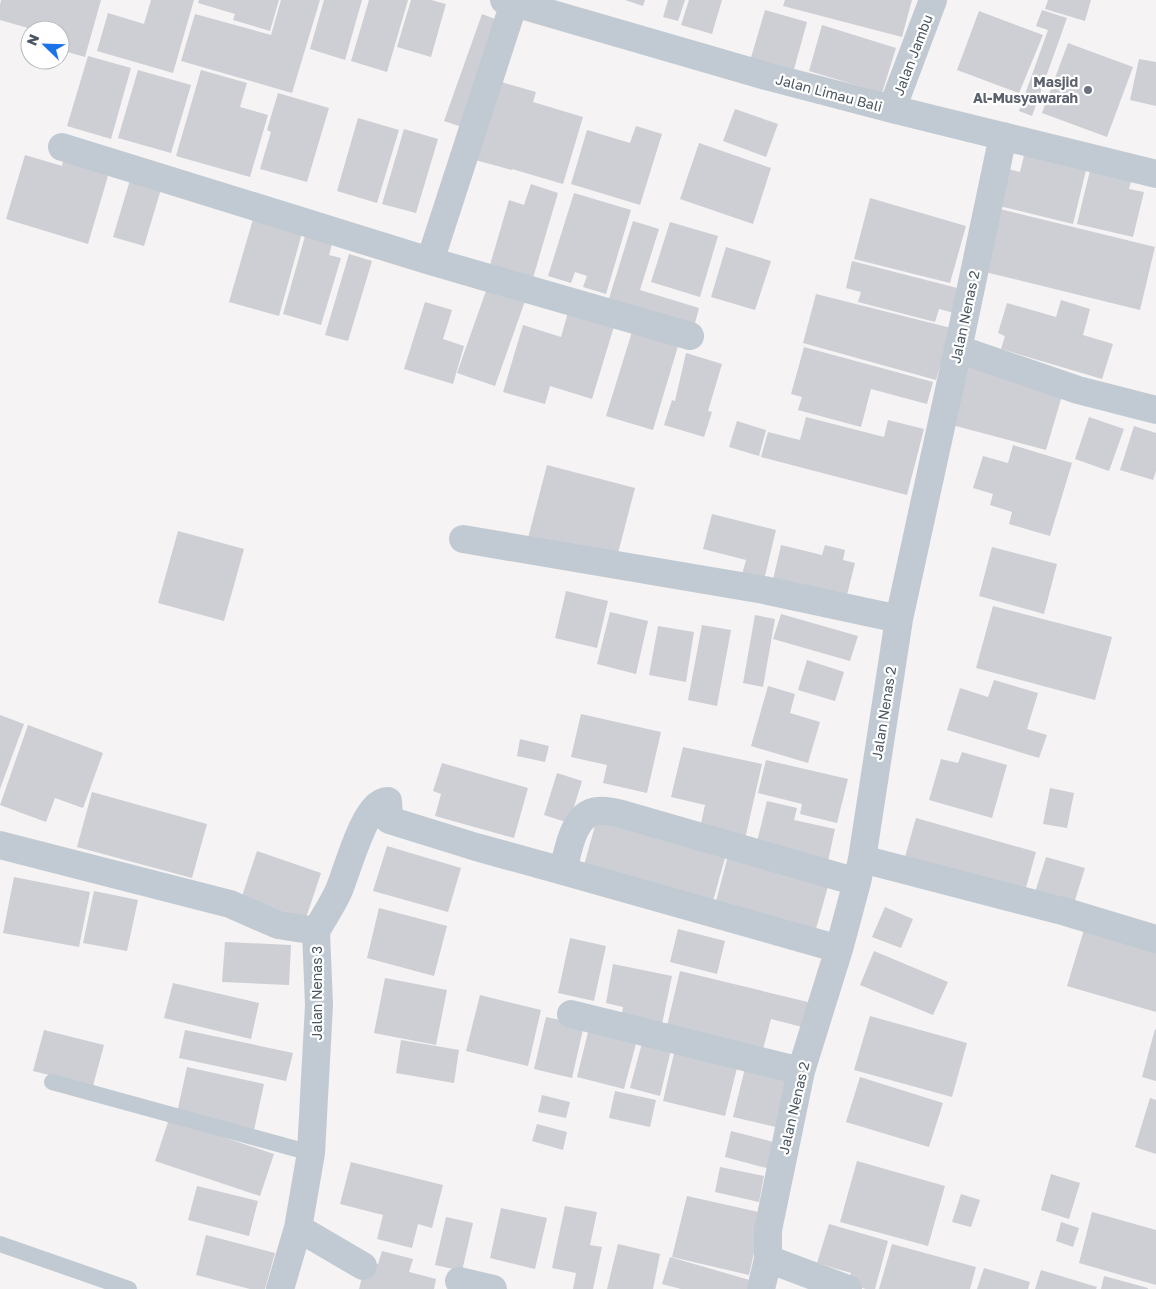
<svg xmlns="http://www.w3.org/2000/svg" width="1156" height="1289" viewBox="0 0 1156 1289" font-family="'Golos Text',sans-serif">
	<style>
		.building { fill: #cdcfd5 }
		.lines { fill: none; stroke-linecap: round; stroke-linejoin: round }
		.service { stroke: #c1cad2; stroke-width: 16 }
		.minor { stroke: #c1cad2; stroke-width: 28 }
		.worship-dot { fill: #6b7280; stroke: #fff; stroke-width: 2 }
		.labels { text-anchor: middle; stroke-width: 4.5; stroke-linejoin: round; paint-order: stroke }
		.street-label { font-size: 14px; fill: #4a5661; stroke: #fff }
		.worship-label { font-size: 14px; font-weight: bold; fill: #5b616d; stroke: #fff; text-anchor: end }
	</style>
	<rect width="100%" height="100%" fill="#f5f3f3"/>
	<!-- building -->
	<path class="building" d="M1,0H101L85,57L60,50V30H35L0,20V5Z
		M151,0H194L173,73L97,51L108,13L144,24Z
		M199,0H279L270,31L233,20L235,14L198,3Z
		M281,0H320L292,93L181,61L195,14L271,35Z
		M324,0H362L345,60L310,49Z
		M369,0H408L387,72L351,61Z
		M411,0H431L446,4L431,57L397,47Z
		M625,0H645L643,6Z
		M668,0H685L678,21L663,17Z
		M689,0H722L712,34L681,25Z
		M785,0H912L902,37L783,6Z
		M1048,0H1091L1085,21L1045,9Z
		M765,10L807,22L793,73L750,61Z
		M1042,10L1067,18L1032,116L1019,111L1048,30L1036,26Z
		M979,11L1043,35L1019,93L957,70Z
		M482,14L503,22L465,128L444,121Z
		M822,25L896,48L882,93L809,71Z
		M1068,43L1133,67L1107,137L1042,113Z
		M88,56L131,68L111,139L67,126Z
		M1139,59L1156,62V106L1130,100Z
		M138,70L191,85L171,153L118,138Z
		M201,70L247,83L240,107L268,115L250,177L176,156Z
		M498,81L536,92L533,102L583,117L563,184L512,169V170L475,160Z
		M278,93L329,108L307,182L260,169L271,132L267,130Z
		M735,109L778,124L766,157L723,141Z
		M358,118L399,130L377,203L337,191Z
		M636,126L662,134L640,205L571,184L587,130L630,143Z
		M404,129L438,139L416,213L382,204Z
		M699,143L771,168L753,224L680,199Z
		M1026,147L1088,162L1073,224L995,205L1004,168L1020,172Z
		M25,155L62,166L64,156L110,169L88,244L6,219Z
		M1092,162L1134,171L1129,189L1144,192L1133,237L1077,224Z
		M133,170L164,179L144,246L113,237Z
		M531,184L558,193L533,278L490,265L509,200L524,205Z
		M574,193L631,210L606,294L583,287L587,276L575,272L571,283L548,276Z
		M870,198L966,226L950,283L854,259Z
		M1000,209L1155,247L1140,310L985,272Z
		M253,219L302,233L279,316L229,302Z
		M633,221L659,229L640,290L699,308L693,331L607,305Z
		M670,222L718,236L700,297L651,282Z
		M307,229L334,237L329,255L341,258L321,325L283,314Z
		M726,247L771,261L755,310L711,297Z
		M349,254L372,261L348,341L325,335Z
		M852,261L965,290L958,314L939,309L935,322L858,302L861,292L846,288Z
		M487,288L525,301L495,386L457,373Z
		M816,294L951,328L936,380L803,343Z
		M1061,300L1090,309L1083,335L1113,344L1102,379L1001,349L1005,336L998,333L1007,303L1056,317Z
		M425,302L452,310L443,339L464,346L453,384L404,369Z
		M569,309L615,323L592,399L550,386L545,404L503,392L523,325L561,337Z
		M635,322L681,336L653,430L606,416Z
		M804,347L933,382L927,404L871,389L861,427L798,410L802,397L791,394Z
		M686,353L722,364L708,411L712,412L704,437L664,425L672,400L675,401Z
		M970,359L1064,389L1046,450L952,425Z
		M806,417L884,437L888,420L924,429L907,495L761,457L768,432L800,440Z
		M1089,417L1124,429L1109,471L1075,459Z
		M737,421L766,430L759,456L729,447Z
		M1134,426L1156,433V471L1153,480L1120,470Z
		M1013,445L1072,463L1050,536L1009,524L1012,512L990,505L993,494L973,488L983,456L1008,463Z
		M547,465L635,488L616,561L528,538Z
		M712,514L776,530L763,584L741,578L746,560L703,549Z
		M178,531L244,549L224,621L158,603Z
		M781,545L822,555L825,545L845,550L843,560L855,563L845,603L772,584Z
		M992,547L1057,564L1044,614L979,596Z
		M566,591L608,601L597,648L555,638Z
		M993,606L1112,637L1095,700L976,668Z
		M610,612L648,621L636,674L597,664Z
		M781,614L858,636L850,661L773,639Z
		M755,615L775,619L763,687L743,683Z
		M702,625L731,630L717,706L688,700Z
		M658,626L694,632L686,682L649,675Z
		M807,660L844,672L835,701L798,690Z
		M994,680L1038,693L1027,729L1047,735L1039,758L947,730L960,688L988,697Z
		M768,686L795,694L790,713L820,722L808,763L751,746Z
		M581,714L661,732L647,793L603,783L607,765L571,757Z
		M0,715L24,724L0,789Z
		M28,725L103,753L83,808L55,798L46,822L0,805Z
		M520,739L549,746L545,762L517,756Z
		M683,747L762,764L745,839L700,828L705,805L671,797Z
		M962,752L1007,765L992,818L929,800L941,759L958,763Z
		M766,760L848,779L837,823L800,814L802,804L758,793Z
		M442,763L528,788L514,838L435,816L441,794L433,791Z
		M557,773L582,781L569,823L544,815Z
		M1050,788L1074,793L1067,828L1043,824Z
		M92,792L207,824L192,878L77,847Z
		M767,801L797,808L794,820L835,829L827,866L755,850Z
		M598,815L727,851L713,901L584,865Z
		M916,818L1036,852L1023,898L903,864Z
		M387,846L461,868L448,912L373,891Z
		M257,851L321,873L305,921L241,899Z
		M729,852L830,879L816,929L716,901Z
		M1046,857L1085,868L1072,910L1033,899Z
		M14,877L90,892L79,947L3,933Z
		M94,891L138,900L127,951L83,943Z
		M885,907L913,919L901,948L872,937Z
		M379,908L447,926L434,976L367,958Z
		M1086,923L1156,943V1012L1067,986Z
		M678,929L725,941L717,974L670,962Z
		M570,938L606,946L594,1001L558,993Z
		M225,942L291,945L289,985L222,982Z
		M874,951L948,982L933,1015L860,985Z
		M613,964L672,976L661,1029L621,1020L623,1007L606,1003Z
		M680,971L812,1003L806,1028L771,1019L762,1053L666,1030Z
		M385,978L447,990L436,1045L374,1033Z
		M173,983L259,1003L251,1039L164,1018Z
		M480,995L541,1010L528,1066L466,1051Z
		M870,1016L967,1043L952,1097L854,1070Z
		M546,1017L584,1025L572,1078L534,1069Z
		M589,1028L637,1040L624,1089L577,1077Z
		M1155,1029L1156,1030V1081L1142,1077Z
		M44,1030L104,1045L93,1086L33,1071Z
		M185,1030L293,1053L286,1081L179,1058Z
		M643,1039L672,1046L660,1096L630,1088Z
		M401,1040L459,1050L454,1083L396,1073Z
		M675,1049L738,1064L725,1116L663,1101Z
		M746,1064L797,1076L784,1129L733,1117Z
		M187,1067L264,1084L254,1130L177,1113Z
		M860,1077L943,1103L929,1147L846,1122Z
		M615,1091L656,1100L650,1127L609,1118Z
		M542,1095L570,1102L566,1118L538,1112Z
		M1150,1098L1156,1100V1154L1135,1147Z
		M169,1119L274,1154L260,1196L155,1161Z
		M537,1124L567,1132L563,1150L532,1141Z
		M731,1131L777,1143L770,1169L725,1157Z
		M857,1161L945,1186L928,1246L840,1222Z
		M351,1162L443,1185L432,1228L418,1224L412,1248L377,1239L383,1215L340,1204Z
		M720,1167L764,1176L759,1202L715,1192Z
		M1051,1174L1080,1183L1069,1219L1041,1210Z
		M197,1186L258,1201L249,1236L188,1220Z
		M961,1194L980,1200L971,1227L952,1222Z
		M687,1196L763,1213L749,1275L672,1257Z
		M565,1206L597,1212L590,1245L602,1247L593,1289H573L576,1273L552,1268Z
		M501,1208L547,1218L535,1269L490,1258Z
		M1092,1212L1156,1230V1285L1079,1263Z
		M446,1217L473,1223L462,1271L435,1265Z
		M1061,1222L1079,1228L1073,1247L1056,1241Z
		M829,1224L888,1241L875,1289H866L847,1284L851,1273L817,1263Z
		M206,1235L275,1253L265,1289H250L196,1275Z
		M618,1244L660,1254L653,1289H607Z
		M892,1244L976,1267L970,1289H879Z
		M382,1251L413,1259L409,1272L436,1279L434,1289H359L366,1261L378,1264Z
		M670,1257L753,1281L751,1289H681L662,1284Z
		M984,1268L1030,1282L1028,1289H977Z
		M1041,1270L1097,1287L1096,1289H1035Z
		M1104,1276L1148,1288V1289H1101Z"/>
	<g class="lines">
		<!-- service -->
		<path class="service" d="M52,1082L311,1153
			M0,1244L129,1289"/>
		<!-- minor -->
		<path class="minor" d="M504,0L766,76L892,109L1156,174
			M892,109L933,0
			M62,147L430,261L690,336
			M430,261L514,3
			M958,349L1078,390L1156,410
			M463,539L764,590L899,619
			M0,845L230,904L278,925L316,931L319,1005L311,1153L298,1228L280,1289
			M862,859L1066,912L1156,939
			M563,871L839,949
			M316,931C324,917 333,904 339,890C347,871 363,811 381,803C383,802 386,801 388,801L389,820L476,847L563,871C568,851 573,813 598,811C604,810 611,812 618,813L857,882
			M571,1014L801,1071
			M298,1228L363,1266
			M768,1259L848,1289
			M459,1281L493,1289
			M761,1289L768,1259V1230L801,1071L839,949L857,882L862,859L899,619L958,349L1003,136"/>
	</g>
	<!-- markers -->
	<circle class="worship-dot" cx="1088" cy="90" r="5"/>
	<g class="labels">
		<!-- street labels -->
		<g class="street-label">
			<text transform="translate(913 55) rotate(-69)" y="5">Jalan Jambu</text>
			<text transform="translate(829 93) rotate(15)" y="5">Jalan Limau Bali</text>
			<text transform="translate(965 317) rotate(-78)" y="5">Jalan Nenas 2</text>
			<text transform="translate(884 713) rotate(-81)" y="5">Jalan Nenas 2</text>
			<text transform="translate(317 993) rotate(-90)" y="5">Jalan Nenas 3</text>
			<text transform="translate(794 1108) rotate(-77)" y="5">Jalan Nenas 2</text>
		</g>
		<!-- worship labels -->
		<g class="worship-label">
			<text x="1078" y="87">Masjid<tspan x="1078" dy="16">Al-Musyawarah</tspan></text>
		</g>
	</g>
	<!-- north arrow -->
	<g transform="translate(45 45) rotate(293)"><circle r="24" fill="#ffffff" stroke="#b7bbc0"/>
	<path d="M0-4L9 19L0 12L-9 19Z" fill="#1a73e8"/>
	<text y="-8" font-size="14" font-weight="bold" text-anchor="middle" fill="#4a5661">N</text>
	</g>
</svg>
